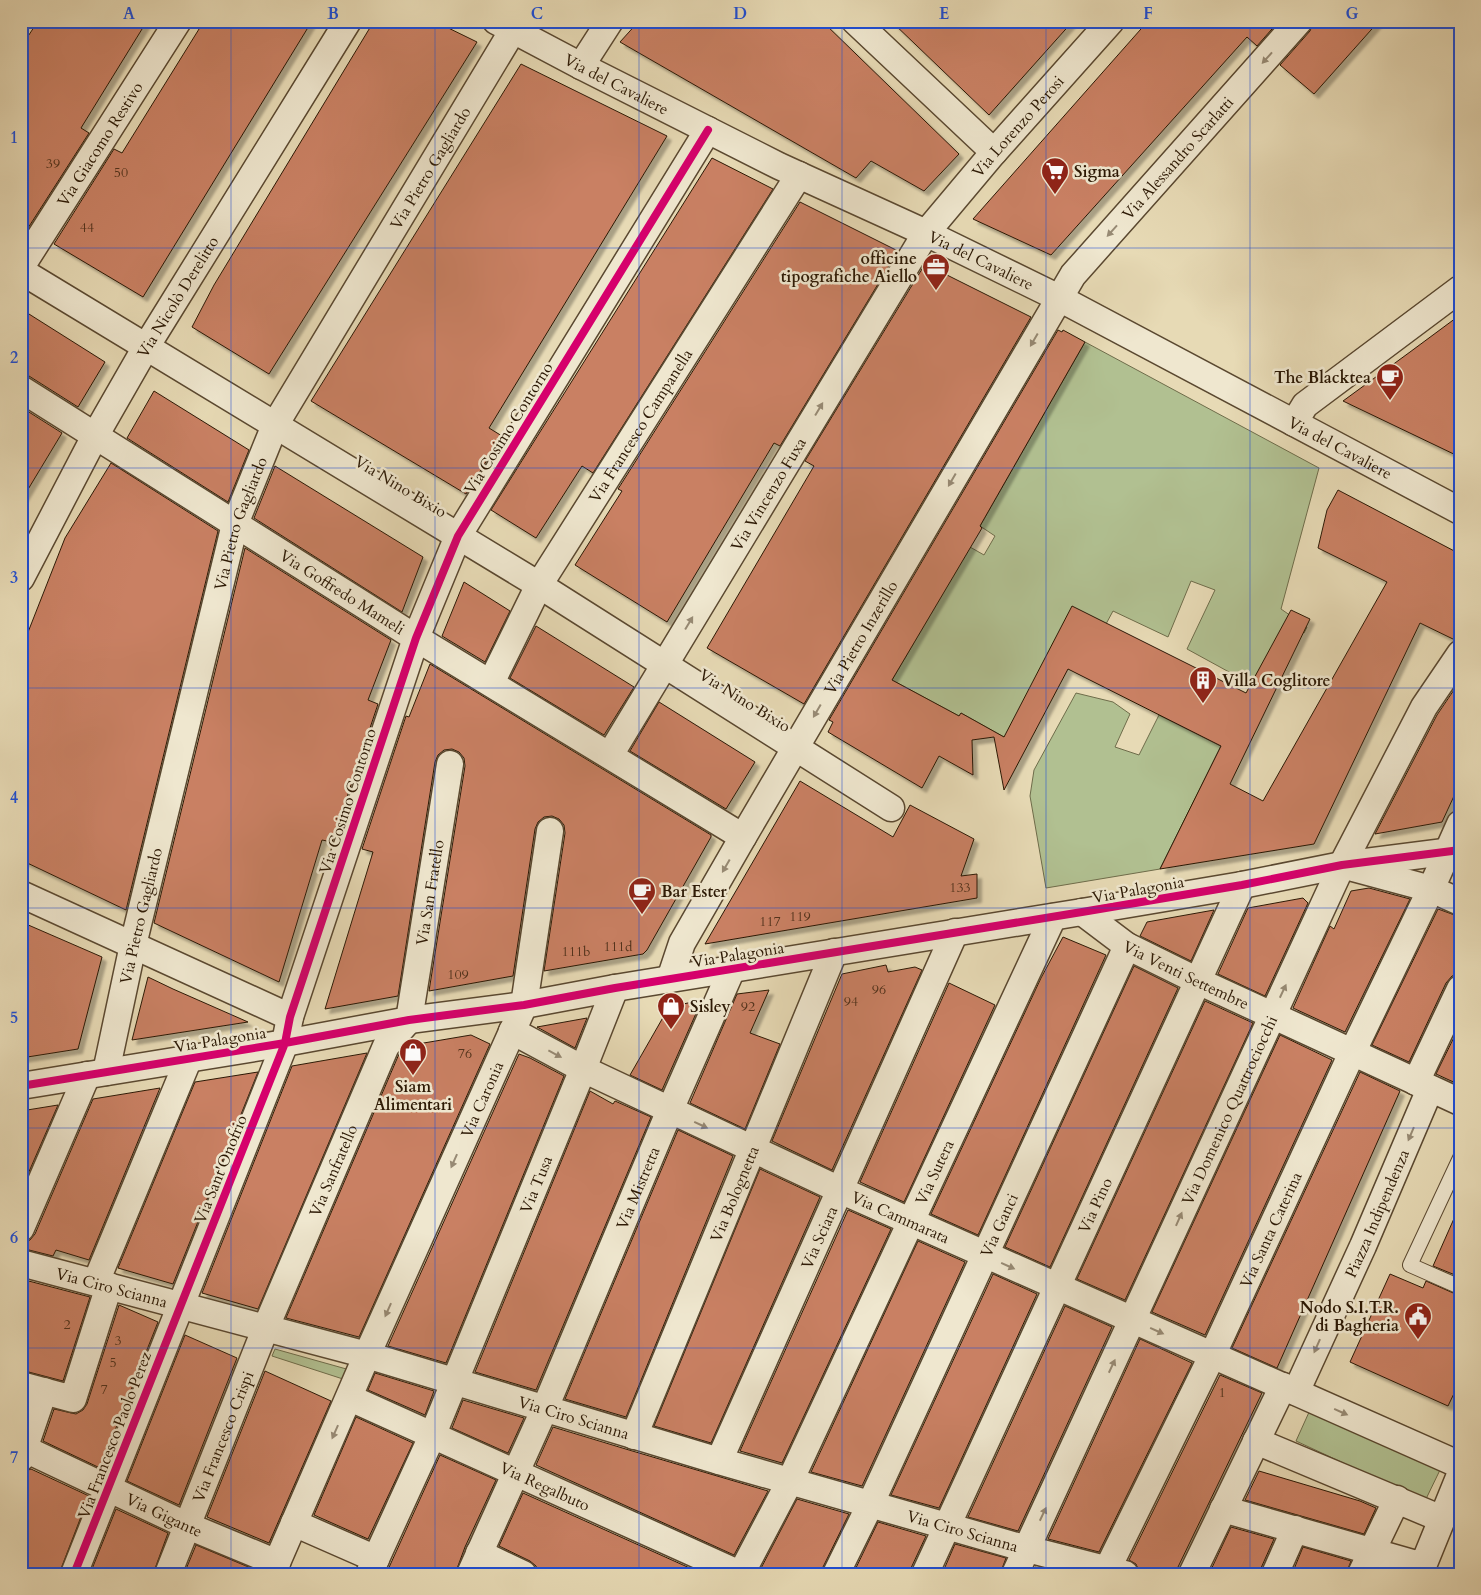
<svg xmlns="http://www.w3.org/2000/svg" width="1481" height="1595" viewBox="0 0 1481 1595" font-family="Cardo,serif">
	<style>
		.green { fill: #b1c091; stroke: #6e6c4a }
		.building { fill: #c98064; stroke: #2b1804; filter: url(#shadow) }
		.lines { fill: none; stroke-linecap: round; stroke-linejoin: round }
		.service-casing { stroke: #5a4830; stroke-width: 16 }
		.minor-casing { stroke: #5a4830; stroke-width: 29 }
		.service { stroke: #efe7cf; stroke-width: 14 }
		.minor { stroke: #efe7cf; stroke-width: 26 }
		.cycleway-casing { stroke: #efe7cf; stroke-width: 11 }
		.cycleway { stroke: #d6006c; stroke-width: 8 }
		.oneway { fill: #978a74 }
		.grid { fill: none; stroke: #1d4ed8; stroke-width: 1; stroke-opacity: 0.55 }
		.labels { text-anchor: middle; stroke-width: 5; stroke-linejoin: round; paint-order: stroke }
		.number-label { font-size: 14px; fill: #52321c }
		.street-label { font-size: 16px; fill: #2b1804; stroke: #efe7cf }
		.poi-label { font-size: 16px; font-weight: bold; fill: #2b1804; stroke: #efe7cf; text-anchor: start }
		.neatline { fill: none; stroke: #1d4ed8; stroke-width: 2 }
		.grid-label { font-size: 16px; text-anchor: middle; font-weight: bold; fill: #1d4ed8 }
	</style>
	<defs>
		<filter id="shadow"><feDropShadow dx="4.5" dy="4.5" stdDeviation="1" flood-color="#0004"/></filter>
	</defs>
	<rect width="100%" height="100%" fill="#e7dab5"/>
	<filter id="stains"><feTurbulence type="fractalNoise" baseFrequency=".004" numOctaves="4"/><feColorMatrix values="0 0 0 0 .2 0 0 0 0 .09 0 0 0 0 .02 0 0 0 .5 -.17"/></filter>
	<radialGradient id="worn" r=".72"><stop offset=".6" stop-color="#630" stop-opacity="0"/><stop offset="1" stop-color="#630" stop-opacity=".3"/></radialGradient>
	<!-- green -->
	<path class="green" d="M1085,342L1319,468L1281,609L1307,627L1304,633L1285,623L1251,684L1187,649L1215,590L1191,581L1168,637L1113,611L1106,624L1004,737L961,713L959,716L892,680L970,547L984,555L995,536L980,526Z
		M1076,693L1113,702L1130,714L1115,747L1139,755L1159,715L1221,746L1160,869L1046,888L1030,796L1034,770Z
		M275,1349L350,1370L346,1380L272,1356Z
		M1310,1410L1440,1470L1425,1501L1296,1441Z"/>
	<!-- building -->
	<path class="building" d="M38,21H147L81,128L89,133L28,228L21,224V47Z
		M204,21H312L143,297L54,244L114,149L122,153Z
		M374,21H434L477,42L269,374L192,327L214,285Z
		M639,21H822L959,154L924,191L871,161L856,178L620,42Z
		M891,21H1073L989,115Z
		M1148,21H1279L1257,46L1247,37L1051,255L973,219Z
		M1314,21H1379L1314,94L1280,65L1310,31Z
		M521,64L667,136L489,428L502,436L466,494L311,401Z
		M712,158L773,189L593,473L582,466L536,538L491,510Z
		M800,202L898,251L780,446L774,443L667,622L575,565L622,491L618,489Z
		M925,264L1031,317L804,704L707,648L814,466L805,461Z
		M21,309L105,362L78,407L29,376L21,374Z
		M1460,315V457L1343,401L1410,352Z
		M1058,330L1062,332L1063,330L1085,342L980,526L982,528L892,680L959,716L961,713L1004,737L1072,606L1246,693L1291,610L1310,619L1230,784L1263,801L1387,582L1318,548L1327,510L1338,490L1460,554V639L1455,640L1420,623L1314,844L1160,869L1221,746L1068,669L1004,790L994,737L972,740L973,775L939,756L922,788L828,732L833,722L829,720Z
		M154,391L249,450L228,502L127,438Z
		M21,407L62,433L21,501Z
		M111,463L218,531L126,910L21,860V650L65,538Z
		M275,466L423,557L402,612L254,518Z
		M245,548L391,640L368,700L378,704L332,842L322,840L279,982L154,923Z
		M464,582L510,611L485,662L442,636Z
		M536,626L634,687L604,735L510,678Z
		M430,664L711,835V837L647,950L643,954L544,971L565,833L564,825L559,819L552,816L544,817L538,822L535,829L513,976L429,991L465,766L464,758L459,752L452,749L444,750L438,755L435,762L398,996L325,1009L373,852L362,849L406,716L409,717Z
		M1460,681V783L1442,822L1375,834L1437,715Z
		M659,702L755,762L726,809L630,751Z
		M800,781L893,837L910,805L974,839L961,876L977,874V898L705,944Z
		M1369,888L1410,899L1345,1032L1293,1008L1330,926L1334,929L1351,891Z
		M1303,898L1308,903L1265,996L1218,974L1248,908Z
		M1438,909L1460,917V974L1452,976L1446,983L1409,1062L1372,1045Z
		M1214,910L1191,961L1140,936L1147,922Z
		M26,924L102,957L78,1049L21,1058V942Z
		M1063,937L1106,955L978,1235L931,1214L1041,978Z
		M886,965L888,972L915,967L922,970L832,1170L772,1141L842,974Z
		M1134,966L1178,988L1050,1267L1005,1247Z
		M148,977L173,989L248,1022L132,1040Z
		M949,983L995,1005L904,1202L860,1182Z
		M769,990L750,1033L780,1044L745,1129L690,1103L737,994Z
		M702,1000L662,1090L630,1075L669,1007Z
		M1205,1001L1253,1023L1125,1300L1077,1279Z
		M587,1018L575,1048L537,1027Z
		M1460,1025V1085L1436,1074Z
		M471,1035L490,1044L359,1337L286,1318L399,1054L406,1046Z
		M1280,1035L1332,1060L1205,1335L1152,1312Z
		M367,1053L258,1309L202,1293L292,1066Z
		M519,1054L530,1058L564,1076L446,1363L388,1346Z
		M258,1072L173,1284L118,1268L195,1082Z
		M1360,1072L1400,1091L1277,1368L1232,1348Z
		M160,1088L89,1260L56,1250L53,1256L21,1248V1243L30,1240L35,1234L93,1099Z
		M590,1091L613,1104L615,1101L651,1117L536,1390L475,1372Z
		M58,1105L21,1190V1111Z
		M678,1130L733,1156L626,1417L565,1399Z
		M760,1169L820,1197L711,1443L654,1426Z
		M1460,1205V1277L1433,1266Z
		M848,1210L891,1229L782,1463L740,1451Z
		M918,1241L965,1262L862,1486L811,1472Z
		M993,1274L1037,1294L939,1508L891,1495Z
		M1390,1274L1423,1288L1426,1281L1460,1296V1381L1448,1406L1350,1362Z
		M21,1279L90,1297L63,1381L21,1370Z
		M119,1305L158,1322L100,1468L43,1441L54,1409L76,1414L83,1410L87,1404Z
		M1065,1306L1112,1327L1018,1531L968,1517Z
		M185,1335L237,1358L179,1505L127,1481Z
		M1140,1339L1192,1363L1099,1552L1048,1539Z
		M265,1371L331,1401L269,1543L207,1517Z
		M375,1373L434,1391L425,1415L368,1390Z
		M1220,1375L1262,1393L1178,1567L1177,1574H1140L1136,1564L1129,1560Z
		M463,1400L524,1418L508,1453L452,1428Z
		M356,1417L413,1443L368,1539L314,1515Z
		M553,1427L629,1450L768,1491L734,1555L536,1465Z
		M440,1455L496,1480L465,1547L455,1574H386Z
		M31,1469L89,1496L59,1574H21V1473Z
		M1259,1471L1360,1501L1376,1508L1364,1534L1245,1500Z
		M523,1493L703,1574H538L536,1566L530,1561L499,1546Z
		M797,1499L849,1514L823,1567L821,1574H758Z
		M116,1509L168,1533L153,1574H90Z
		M878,1522L926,1536L911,1568L910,1574H853Z
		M1231,1527L1274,1539L1261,1568L1260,1574H1209Z
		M955,1544L1006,1558L1000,1574H942Z
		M196,1545L258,1571L257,1574H184Z
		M1303,1547L1351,1561L1346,1574H1292Z
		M1035,1567L1063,1574H1032Z"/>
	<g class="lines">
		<!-- service casing -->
		<g class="service-casing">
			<path id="service" d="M1460,1158L1410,1265L1460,1287"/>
		</g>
		<!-- minor casing -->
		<g class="minor-casing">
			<g id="minor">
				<path id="s1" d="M496,21L581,66L779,166L926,233L1059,298L1460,511"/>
				<path d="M855,21L994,152"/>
				<path d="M581,66L610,21"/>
				<path id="s2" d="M21,267L178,21"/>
				<path d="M21,271L539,585L891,808"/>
				<path id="s3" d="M21,389L416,638L743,837"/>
				<path d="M1294,423L1305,405L1460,289"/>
				<path id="s4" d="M21,578L95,436L146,347L348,21"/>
				<path id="s5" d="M491,683L539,585L799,175"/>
				<path id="s6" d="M610,755L926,233L994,152L1111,21"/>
				<path d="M1353,868L1431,889L1460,902"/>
				<path d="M21,894L290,1017"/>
				<path id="s7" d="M1082,912L1127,946L1198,981L1460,1102"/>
				<path id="s8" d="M670,979L682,943L743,837L1073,275L1299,21"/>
				<path id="s9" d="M512,1031L583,1069L840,1190L1460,1465"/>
				<path id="s10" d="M106,1072L133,945L235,524L275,425L513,30"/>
				<path d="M1416,1082L1460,989"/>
				<path d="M21,1086L285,1043L409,1020L524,1005L615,988L1082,912L1242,885L1342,865L1460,850"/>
				<path d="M21,1228L87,1075"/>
				<path id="s11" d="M21,1263L367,1355L719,1461L1027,1549L1125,1574"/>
				<path d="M96,1282L189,1058"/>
				<path d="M21,1385L73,1399L109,1286"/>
				<path id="s12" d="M1296,1392L1363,1246L1430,1089"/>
				<path id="s13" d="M350,1398L740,1574"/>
				<path id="s14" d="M634,1436L834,952"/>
				<path d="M1256,1441L1442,1519"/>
				<path id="s15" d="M25,1449L188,1526L277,1563"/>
				<path d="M21,1458L44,1391"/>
				<path id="s16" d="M719,1461L955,932"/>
				<path d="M1223,1509L1423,1566L1460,1475"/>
				<path d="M294,1523L376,1559"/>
				<path d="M479,1553L523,1574"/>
				<path d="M74,1574L285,1043L290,1017L416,638L458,536L708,130"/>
				<path id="s17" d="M168,1574L266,1327L386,1046L409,1020L450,764"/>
				<path id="s18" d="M272,1574L367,1355L524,1005L550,831"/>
				<path id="s19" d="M369,1574L433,1434L583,1069L615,988"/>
				<path id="s20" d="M470,1574L545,1408L670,1110L732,969"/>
				<path id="s21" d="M741,1574L790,1481L1053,917"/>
				<path id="s22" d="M836,1574L870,1505L1127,946"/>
				<path id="s23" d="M925,1574L1242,885"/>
				<path id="s24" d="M1015,1574L1342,865L1424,707L1460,654"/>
				<path id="s25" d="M1105,1574L1212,1356L1352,1053L1431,889L1460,824"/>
				<path d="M1192,1574L1283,1386"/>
				<path d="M1275,1574L1295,1529"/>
				<path d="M1361,1574L1397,1499"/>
			</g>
		</g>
		<!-- service -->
		<use href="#service" class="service"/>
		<!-- minor -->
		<use href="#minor" class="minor"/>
		<!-- cycleway casing -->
		<g class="cycleway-casing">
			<path id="cycleway" d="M21,1086L285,1043L409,1020L524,1005L615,988L1082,912L1242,885L1342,865L1460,850
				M74,1574L285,1043L290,1017L416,638L458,536L708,130"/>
		</g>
		<!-- cycleway -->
		<use href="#cycleway" class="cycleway"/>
	</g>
	<!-- one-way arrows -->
	<defs><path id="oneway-solid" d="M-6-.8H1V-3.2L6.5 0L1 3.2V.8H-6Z" transform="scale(1.25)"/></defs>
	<g class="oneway">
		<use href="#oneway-solid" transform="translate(1267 58) rotate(132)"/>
		<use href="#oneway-solid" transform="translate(1112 231) rotate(132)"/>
		<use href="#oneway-solid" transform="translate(1034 340) rotate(120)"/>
		<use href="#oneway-solid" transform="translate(819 409) rotate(-59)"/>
		<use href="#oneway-solid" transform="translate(952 480) rotate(120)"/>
		<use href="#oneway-solid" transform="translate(689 623) rotate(-59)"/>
		<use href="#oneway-solid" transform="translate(817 711) rotate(120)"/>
		<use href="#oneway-solid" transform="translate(726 866) rotate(120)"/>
		<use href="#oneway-solid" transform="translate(1283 991) rotate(-65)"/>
		<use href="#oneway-solid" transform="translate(555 1054) rotate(28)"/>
		<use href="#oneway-solid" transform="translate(701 1125) rotate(25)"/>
		<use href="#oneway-solid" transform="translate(1411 1134) rotate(113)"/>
		<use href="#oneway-solid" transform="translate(454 1161) rotate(114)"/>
		<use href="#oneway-solid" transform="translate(1179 1219) rotate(-66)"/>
		<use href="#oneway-solid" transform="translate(1008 1266) rotate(24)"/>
		<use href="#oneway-solid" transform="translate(388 1310) rotate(114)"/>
		<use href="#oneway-solid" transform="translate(1157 1331) rotate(24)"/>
		<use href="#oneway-solid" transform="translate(1317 1346) rotate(114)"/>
		<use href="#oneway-solid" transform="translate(1112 1366) rotate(-65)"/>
		<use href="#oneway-solid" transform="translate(1341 1412) rotate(24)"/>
		<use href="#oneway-solid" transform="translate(335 1432) rotate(114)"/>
		<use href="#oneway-solid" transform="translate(1043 1514) rotate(-65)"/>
	</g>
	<!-- grid -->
	<path class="grid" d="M231,21V1574M435,21V1574M639,21V1574M842,21V1574M1046,21V1574M1250,21V1574M21,248H1460M21,468H1460M21,688H1460M21,908H1460M21,1128H1460M21,1348H1460"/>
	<!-- icons -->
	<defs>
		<g id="supermarket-pin" transform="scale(1.4375)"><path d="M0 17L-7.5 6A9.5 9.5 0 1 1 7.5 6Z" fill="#8f2418" stroke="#efe7cf"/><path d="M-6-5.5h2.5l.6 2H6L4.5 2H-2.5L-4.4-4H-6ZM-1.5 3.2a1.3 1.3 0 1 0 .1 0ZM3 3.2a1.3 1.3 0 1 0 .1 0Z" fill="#fff"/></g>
		<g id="office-pin" transform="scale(1.4375)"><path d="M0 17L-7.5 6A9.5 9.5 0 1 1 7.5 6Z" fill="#8f2418" stroke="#efe7cf"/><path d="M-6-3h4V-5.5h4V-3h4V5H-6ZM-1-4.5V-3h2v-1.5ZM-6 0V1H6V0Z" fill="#fff"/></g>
		<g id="cafe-pin" transform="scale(1.4375)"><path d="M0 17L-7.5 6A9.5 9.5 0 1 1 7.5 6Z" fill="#8f2418" stroke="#efe7cf"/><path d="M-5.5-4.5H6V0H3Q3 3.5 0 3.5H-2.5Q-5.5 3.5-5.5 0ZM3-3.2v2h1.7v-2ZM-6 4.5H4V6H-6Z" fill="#fff"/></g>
		<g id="building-pin" transform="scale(1.4375)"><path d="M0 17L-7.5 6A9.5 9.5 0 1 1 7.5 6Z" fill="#8f2418" stroke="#efe7cf"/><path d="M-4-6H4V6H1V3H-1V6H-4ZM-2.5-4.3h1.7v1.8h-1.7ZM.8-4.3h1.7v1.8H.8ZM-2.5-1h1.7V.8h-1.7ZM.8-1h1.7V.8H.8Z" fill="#fff"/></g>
		<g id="shop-pin" transform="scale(1.4375)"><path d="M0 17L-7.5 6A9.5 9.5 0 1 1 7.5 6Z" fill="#8f2418" stroke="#efe7cf"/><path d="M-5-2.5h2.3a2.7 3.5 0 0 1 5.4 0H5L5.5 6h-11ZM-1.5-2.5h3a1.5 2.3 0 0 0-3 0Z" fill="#fff"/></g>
		<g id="civic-pin" transform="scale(1.4375)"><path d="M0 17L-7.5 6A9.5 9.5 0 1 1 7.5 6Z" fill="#8f2418" stroke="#efe7cf"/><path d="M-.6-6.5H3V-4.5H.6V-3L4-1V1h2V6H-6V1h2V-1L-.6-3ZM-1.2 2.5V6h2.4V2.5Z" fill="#fff"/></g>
	</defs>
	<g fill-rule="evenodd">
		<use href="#supermarket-pin" x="1055" y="171"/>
		<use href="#office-pin" x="936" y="267"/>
		<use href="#cafe-pin" x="1390" y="377"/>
		<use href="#building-pin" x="1203" y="680"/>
		<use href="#cafe-pin" x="642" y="891"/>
		<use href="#shop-pin" x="671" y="1006"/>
		<use href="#shop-pin" x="413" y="1052"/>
		<use href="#civic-pin" x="1418" y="1316"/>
	</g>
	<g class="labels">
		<!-- number labels -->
		<g class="number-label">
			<text x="53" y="168">39</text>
			<text x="121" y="177">50</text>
			<text x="87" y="232">44</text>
			<text x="960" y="892">133</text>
			<text x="800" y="921">119</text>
			<text x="770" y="926">117</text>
			<text x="618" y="951">111d</text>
			<text x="576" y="956">111b</text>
			<text x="458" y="979">109</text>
			<text x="879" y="994">96</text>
			<text x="851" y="1006">94</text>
			<text x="748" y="1011">92</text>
			<text x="465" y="1058">76</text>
			<text x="67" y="1329">2</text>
			<text x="118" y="1345">3</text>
			<text x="113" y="1367">5</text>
			<text x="104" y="1394">7</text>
			<text x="1222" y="1397">1</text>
		</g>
		<!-- street labels -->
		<g class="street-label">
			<text dy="6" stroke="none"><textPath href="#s1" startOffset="136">Via del Cavaliere</textPath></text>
			<text dy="6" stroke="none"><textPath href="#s6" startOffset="751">Via Lorenzo Perosi</textPath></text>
			<text dy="6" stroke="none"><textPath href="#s2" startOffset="146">Via Giacomo Restivo</textPath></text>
			<text dy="6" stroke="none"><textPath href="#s8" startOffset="969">Via Alessandro Scarlatti</textPath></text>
			<text dy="6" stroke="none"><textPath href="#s10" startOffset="970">Via Pietro Gagliardo</textPath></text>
			<text dy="6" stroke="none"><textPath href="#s1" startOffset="541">Via del Cavaliere</textPath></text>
			<text dy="6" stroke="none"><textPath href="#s4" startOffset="322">Via Nicolò Derelitto</textPath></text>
			<text dy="6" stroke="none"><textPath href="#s5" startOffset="298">Via Francesco Campanella</textPath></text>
			<text transform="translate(508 428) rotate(-58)" y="6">Via Cosimo Contorno</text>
			<text dy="6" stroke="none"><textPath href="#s1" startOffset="946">Via del Cavaliere</textPath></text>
			<text transform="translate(401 486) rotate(31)" y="6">Via Nino Bixio</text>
			<text dy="6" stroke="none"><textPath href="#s6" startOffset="305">Via Vincenzo Fuxa</textPath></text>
			<text dy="6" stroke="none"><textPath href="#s10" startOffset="565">Via Pietro Gagliardo</textPath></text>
			<text dy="6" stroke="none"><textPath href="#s3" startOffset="380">Via Goffredo Mameli</textPath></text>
			<text dy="6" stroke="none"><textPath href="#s8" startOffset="392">Via Pietro Inzerillo</textPath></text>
			<text transform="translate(745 700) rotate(32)" y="6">Via Nino Bixio</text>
			<text transform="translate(347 801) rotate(-72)" y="6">Via Cosimo Contorno</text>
			<text transform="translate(1138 889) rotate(-10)" y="6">Via Palagonia</text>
			<text dy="6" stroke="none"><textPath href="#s17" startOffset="735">Via San Fratello</textPath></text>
			<text dy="6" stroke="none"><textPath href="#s10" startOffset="160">Via Pietro Gagliardo</textPath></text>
			<text transform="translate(738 954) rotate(-9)" y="6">Via Palagonia</text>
			<text dy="6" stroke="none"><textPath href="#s7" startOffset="122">Via Venti Settembre</textPath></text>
			<text transform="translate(220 1039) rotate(-9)" y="6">Via Palagonia</text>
			<text dy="6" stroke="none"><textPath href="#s18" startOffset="519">Via Caronia</textPath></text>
			<text dy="6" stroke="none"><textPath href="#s24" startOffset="511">Via Domenico Quattrociocchi</textPath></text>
			<text transform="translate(220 1169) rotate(-68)" y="6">Via Sant'Onofrio</text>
			<text dy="6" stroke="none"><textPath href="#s17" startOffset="436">Via Sanfratello</textPath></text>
			<text dy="6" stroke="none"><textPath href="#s21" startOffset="446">Via Sutera</textPath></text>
			<text dy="6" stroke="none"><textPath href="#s19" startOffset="424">Via Tusa</textPath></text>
			<text dy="6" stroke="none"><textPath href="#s20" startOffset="421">Via Mistretta</textPath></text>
			<text dy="6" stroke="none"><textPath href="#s14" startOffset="262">Via Bolognetta</textPath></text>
			<text dy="6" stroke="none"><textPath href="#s23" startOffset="406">Via Pino</textPath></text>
			<text dy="6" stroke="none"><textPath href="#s12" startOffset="196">Piazza Indipendenza</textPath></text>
			<text dy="6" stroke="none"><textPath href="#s9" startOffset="431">Via Cammarata</textPath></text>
			<text dy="6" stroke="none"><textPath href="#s22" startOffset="385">Via Ganci</textPath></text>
			<text dy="6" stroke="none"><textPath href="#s25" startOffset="382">Via Santa Caterina</textPath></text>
			<text dy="6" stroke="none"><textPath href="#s16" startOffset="245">Via Sciara</textPath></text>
			<text dy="6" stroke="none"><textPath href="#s11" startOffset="94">Via Ciro Scianna</textPath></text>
			<text dy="6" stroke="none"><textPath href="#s11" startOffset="574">Via Ciro Scianna</textPath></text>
			<text transform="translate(114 1435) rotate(-69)" y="6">Via Francesco Paolo Perez</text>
			<text dy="6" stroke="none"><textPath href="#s17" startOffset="148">Via Francesco Crispi</textPath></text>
			<text dy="6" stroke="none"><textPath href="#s13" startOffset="214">Via Regalbuto</textPath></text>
			<text dy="6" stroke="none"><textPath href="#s15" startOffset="154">Via Gigante</textPath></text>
			<text dy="6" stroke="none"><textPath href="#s11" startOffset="979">Via Ciro Scianna</textPath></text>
		</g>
		<!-- poi labels -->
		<g class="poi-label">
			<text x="1074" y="177">Sigma</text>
			<text x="917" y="264" text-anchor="end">officine<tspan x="917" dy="18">tipografiche Aiello</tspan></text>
			<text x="1371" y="383" text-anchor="end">The Blacktea</text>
			<text x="1222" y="686">Villa Coglitore</text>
			<text x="661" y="897">Bar Ester</text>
			<text x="690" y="1012">Sisley</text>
			<text x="413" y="1092" text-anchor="middle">Siam<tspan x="413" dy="18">Alimentari</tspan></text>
			<text x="1399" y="1313" text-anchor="end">Nodo S.I.T.R.<tspan x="1399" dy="18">di Bagheria</tspan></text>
		</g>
	</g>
	<!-- margin -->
	<rect width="1481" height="1595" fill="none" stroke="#e7dab5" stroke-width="55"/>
	<rect x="28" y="28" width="1426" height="1540" class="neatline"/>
	<g class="grid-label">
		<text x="129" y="19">A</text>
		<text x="333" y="19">B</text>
		<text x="537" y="19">C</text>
		<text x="740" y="19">D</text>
		<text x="944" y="19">E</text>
		<text x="1148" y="19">F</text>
		<text x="1352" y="19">G</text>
		<text x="14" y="143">1</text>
		<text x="14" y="363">2</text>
		<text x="14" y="583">3</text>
		<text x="14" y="803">4</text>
		<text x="14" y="1023">5</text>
		<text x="14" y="1243">6</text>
		<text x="14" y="1463">7</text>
	</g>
	<rect width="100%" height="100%" filter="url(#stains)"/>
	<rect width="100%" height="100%" fill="url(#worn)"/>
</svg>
